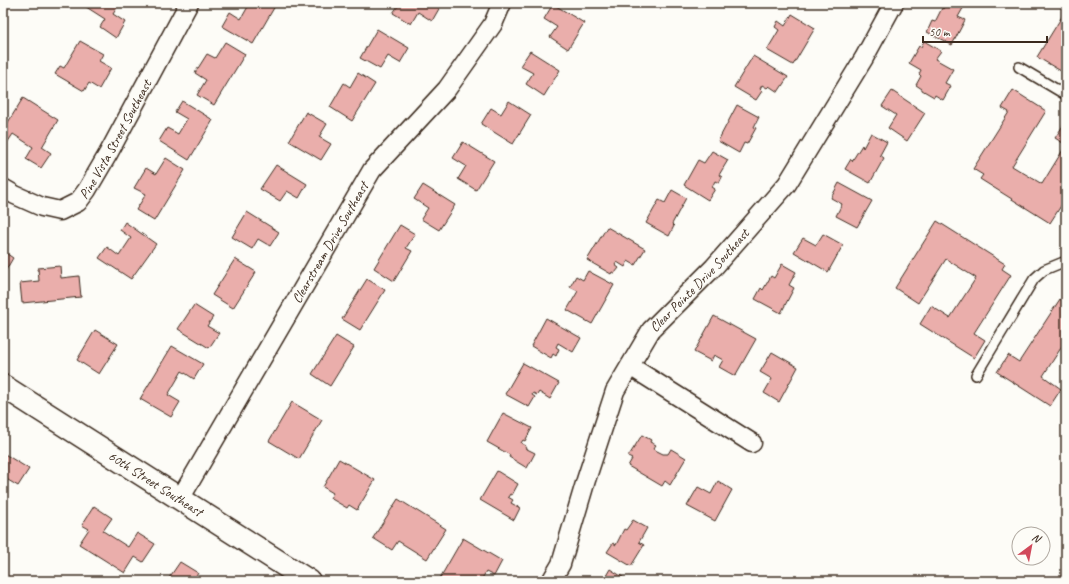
<svg xmlns="http://www.w3.org/2000/svg" width="1069" height="584" viewBox="0 0 1069 584" font-family="Caveat,sans-serif">
	<style>
		.building { fill: #eaaeab; stroke: #3b2a1e }
		.lines { fill: none; stroke-linecap: round; stroke-linejoin: round }
		.service-casing { stroke: #3b2a1e; stroke-width: 12 }
		.minor-casing { stroke: #3b2a1e; stroke-width: 21 }
		.secondary-casing { stroke: #3b2a1e; stroke-width: 25 }
		.service { stroke: #fdfcf7; stroke-width: 9 }
		.minor { stroke: #fdfcf7; stroke-width: 18 }
		.secondary { stroke: #fdfcf7; stroke-width: 22 }
		.labels { text-anchor: middle; stroke-width: 3; stroke-linejoin: round; paint-order: stroke }
		.street-label { font-size: 14px; fill: #3b2a1e; stroke: #fdfcf7 }
	</style>
	<rect width="100%" height="100%" fill="#fdfcf7"/>
	<filter id="ink" filterUnits="userSpaceOnUse"><feTurbulence type="fractalNoise" baseFrequency=".025" numOctaves="2"/><feDisplacementMap in="SourceGraphic" scale="8" xChannelSelector="R" yChannelSelector="G"/><feConvolveMatrix kernelMatrix="1 2 1 2 8 2 1 2 1" color-interpolation-filters="sRGB"/></filter>
	<g filter="url(#ink)">
		<!-- building -->
		<path class="building" d="M80,3H120L113,14L125,22L116,38L100,27L105,19Z
			M250,3H269L275,6L253,44L222,26L230,12L241,19Z
			M400,3H433L440,7L432,21L418,12L411,24L393,13Z
			M947,3H966L958,17L965,20L952,45L927,32L932,21L935,22L942,8L943,9Z
			M553,4L584,23L568,49L550,37L557,27L544,19Z
			M1066,10V74L1037,57Z
			M792,14L815,28L793,65L767,50L779,30L775,27L778,21L785,26Z
			M377,29L409,48L400,63L388,56L380,69L360,58Z
			M80,41L103,54L99,61L111,68L99,89L89,83L84,91L55,74L60,66L64,68Z
			M924,41L941,51L935,59L953,69L945,83L951,86L943,100L935,95L934,97L922,90V89L916,85L921,76L919,74L921,70L909,63L919,46L921,47Z
			M225,42L245,54L214,105L197,95L206,80L195,73L207,54L215,58Z
			M530,51L560,70L544,96L526,84L533,73L520,66Z
			M753,56L788,77L778,92L769,86L767,88L762,85L760,89L762,91L756,100L734,87Z
			M358,73L375,84L352,121L330,107L344,83L350,87Z
			M1013,90L1046,111L1012,166L1042,184L1066,145V198L1050,223L980,179L983,175L973,169L1009,112L1002,108Z
			M892,91L925,113L907,141L888,128L896,115L882,106Z
			M23,98L58,120L42,147L51,153L41,168L26,159L33,147L13,134L5,146L3,145V122L7,124Z
			M182,101L213,120L189,160L159,141L167,128L178,134L187,119L175,112Z
			M509,101L531,115L513,144L481,124L491,108L501,114Z
			M737,105L759,117L754,127L756,128L747,144L744,143L739,153L718,141Z
			M306,112L327,124L319,137L331,144L321,160L289,141Z
			M1066,121V145L1055,138Z
			M871,133L887,142L880,155L884,158L870,183L845,169L851,159L852,161L862,145L863,148Z
			M463,142L494,161L476,190L458,179L466,166L453,158Z
			M712,151L728,160L719,175L722,177L719,183L715,181L712,187L715,189L708,200L684,185L698,160L704,163Z
			M166,158L185,170L154,221L136,210L146,194L134,188L146,168L156,174Z
			M276,165L307,184L299,198L287,191L280,201L260,189Z
			M839,183L872,201L857,227L836,216L842,204L831,198Z
			M423,185L455,205L439,230L421,219L428,208L414,199Z
			M672,190L686,198L672,224L674,226L669,236L646,223L659,200L665,203Z
			M247,212L279,232L270,246L258,239L252,249L232,237Z
			M937,221L1005,264L1002,269L1011,275L974,333L985,340L974,358L920,324L931,306L950,318L976,278L946,259L918,303L895,288Z
			M125,222L156,244L131,279L99,258L107,247L119,256L131,238L120,230Z
			M400,225L415,234L406,248L412,251L394,281L374,268Z
			M607,227L645,249L635,265L628,261L625,267L617,262L615,265L619,268L615,273L612,272L611,274L587,260Z
			M823,234L843,245L828,272L794,252L803,238L816,245Z
			M3,251L13,258L3,275Z
			M235,259L256,272L233,308L212,295Z
			M782,264L796,272L789,285L794,288L781,313L755,299L761,288L763,290L771,276L774,278Z
			M60,266L61,278L79,276L81,297L22,303L20,283L39,281L38,268Z
			M588,271L614,285L592,324L567,310L578,291L570,287L576,276L583,280Z
			M367,279L385,290L360,330L342,319Z
			M1060,299L1066,303V340L1043,376L1061,389L1050,406L997,372L1008,355L1019,362Z
			M194,305L213,317L207,326L219,333L209,348L178,329Z
			M714,316L756,339L735,376L719,367L723,360L714,355L711,361L694,352Z
			M546,318L581,338L573,352L558,343L556,347L559,349L556,356L553,354L551,358L531,346Z
			M95,330L118,344L99,374L77,360Z
			M336,336L354,347L330,386L312,374Z
			M172,346L203,364L194,379L182,371L168,395L180,402L171,417L140,399Z
			M772,352L798,367L779,402L764,393L772,379L760,372Z
			M523,363L559,383L550,399L539,392L537,395L533,393L532,395L535,397L529,407L505,394Z
			M292,402L322,420L299,459L269,441Z
			M503,413L532,428L525,441L523,440L521,443L526,446L525,448L535,453L527,468L509,457L510,455L487,442Z
			M642,435L651,440L650,442L656,445L653,449L663,454H668L671,449L686,458L670,485L665,481L662,486L628,466L632,459L628,457Z
			M3,453L29,469L18,486L3,477Z
			M339,459L375,480L357,510L349,505L347,508L330,498L333,493L323,487Z
			M497,471L518,484L512,495L510,494L508,497L513,500L511,503L520,508L514,520L480,500Z
			M718,481L732,490L715,521L687,506L698,487L711,494Z
			M398,499L446,529L427,559L398,541L392,550L373,538Z
			M94,506L112,518L103,531L128,547L137,533L155,544L143,562L135,557L125,573L79,544L89,529L82,525Z
			M633,520L647,528L639,542L644,545L631,566L607,552L613,543L616,545L624,529L626,530Z
			M463,538L502,561L494,576L486,572L481,580L483,581H444L440,578Z
			M180,562L198,573L193,581H174L169,578Z
			M610,569L629,581H603Z"/>
		<g class="lines">
			<!-- service casing -->
			<g class="service-casing">
				<path id="service" d="M1019,67L1066,95
					M976,375L1034,279L1044,270L1066,261"/>
			</g>
			<!-- minor casing -->
			<g class="minor-casing">
				<g id="minor">
					<path id="s1" d="M3,188L15,195L42,207L60,211L78,202L87,190L108,154L189,3"/>
					<path d="M630,366L752,443"/>
					<path id="s2" d="M180,499L372,170L447,89L493,24L502,3"/>
					<path id="s3" d="M551,581L561,564L586,480L615,391L651,330L714,267L787,184L864,58L894,3"/>
				</g>
			</g>
			<!-- secondary casing -->
			<g class="secondary-casing">
				<g id="secondary">
					<path id="s4" d="M3,386L309,581"/>
				</g>
			</g>
			<!-- service -->
			<use href="#service" class="service"/>
			<!-- minor -->
			<use href="#minor" class="minor"/>
			<!-- secondary -->
			<use href="#secondary" class="secondary"/>
		</g>
	</g>
	<g class="labels">
		<!-- street labels -->
		<g class="street-label">
			<text dy="5" stroke="none"><textPath href="#s1" startOffset="155">Pine Vista Street Southeast</textPath></text>
			<text dy="5" stroke="none"><textPath href="#s2" startOffset="297">Clearstream Drive Southeast</textPath></text>
			<text dy="5" stroke="none"><textPath href="#s3" startOffset="341">Clear Pointe Drive Southeast</textPath></text>
			<text dy="5" stroke="none"><textPath href="#s4" startOffset="181">60th Street Southeast</textPath></text>
		</g>
	</g>
	<!-- margin -->
	<rect width="1069" height="584" fill="none" stroke="#fdfcf7" stroke-width="16"/>
	<rect x="8" y="8" width="1053" height="568" fill="none" stroke="#3b2a1e" stroke-width="1.5" filter="url(#ink)"/>
	<!-- north arrow -->
	<g transform="translate(1031 546) rotate(32)"><circle r="19" fill="#fdfcf7" stroke="#afa8a0"/>
	<path d="M0-3L7 15L0 10L-7 15Z" fill="#d1495b"/>
	<text y="-6" font-size="11" font-weight="bold" text-anchor="middle" fill="#3b2a1e">N</text>
	</g>
	<!-- scale -->
	<path d="M923 36v6h124v-6" fill="none" stroke="#3b2a1e" stroke-width="2"/>
	<text x="929" y="36" font-size="12" fill="#3b2a1e" stroke="#fdfcf7" stroke-width="3" paint-order="stroke">50 m</text>
</svg>
